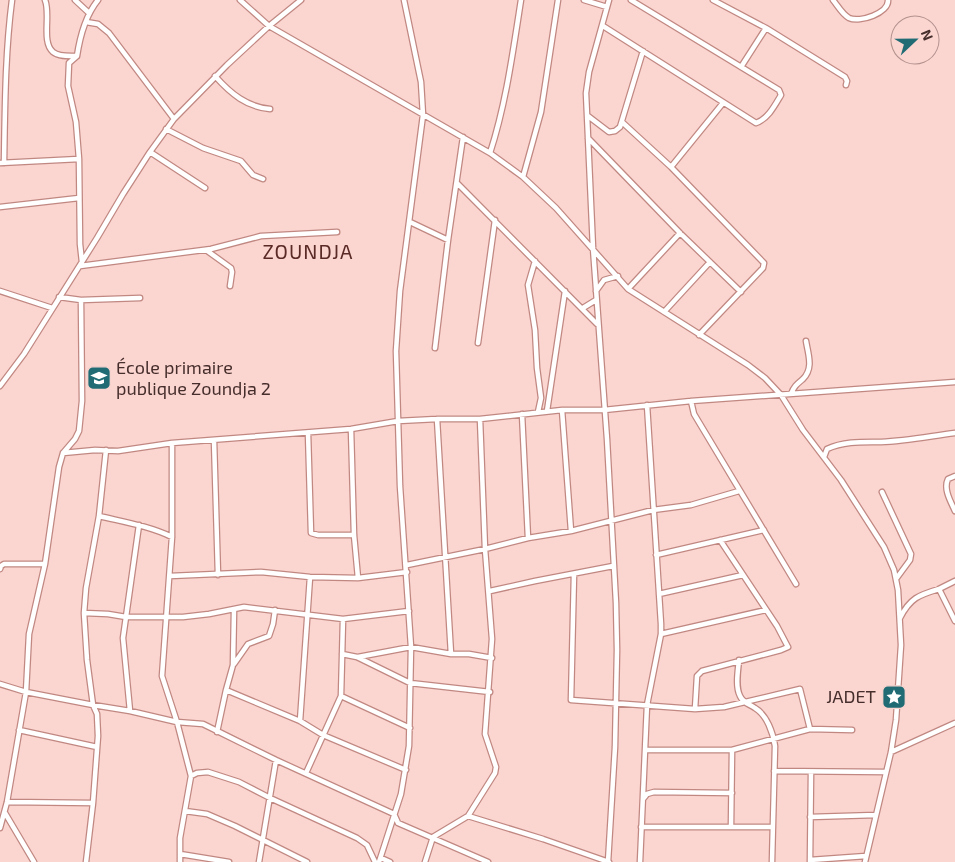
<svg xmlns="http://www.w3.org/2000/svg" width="955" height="862" viewBox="0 0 955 862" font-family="'Exo 2',sans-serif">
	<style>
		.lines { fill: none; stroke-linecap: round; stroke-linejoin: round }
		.minor-casing { stroke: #c18882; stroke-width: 7 }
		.minor { stroke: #fff; stroke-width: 4.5 }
		.labels { text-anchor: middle; stroke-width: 4.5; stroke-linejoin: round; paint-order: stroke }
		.poi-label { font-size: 18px; fill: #462e2c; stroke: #fbd5d0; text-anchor: start }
		.quarter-label { font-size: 20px; letter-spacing: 1px; fill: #5a2a26; stroke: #fbd5d0 }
	</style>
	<rect width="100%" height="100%" fill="#fbd5d0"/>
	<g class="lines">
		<!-- minor casing -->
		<g class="minor-casing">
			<path id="minor" d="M45,0C51,14 41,42 53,52C59,57 70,56 77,56
				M75,0L89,13
				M240,0L269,26L490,153L523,177L556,208L628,289L748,365L765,378L781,395L803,430L841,480L884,547L894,570L898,590L901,645L896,720L891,752L865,862
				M584,0L607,7
				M713,0L766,28L845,77L847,81L846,85
				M833,0C838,6 842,14 849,18C860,23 889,13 888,0
				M86,22L98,24L109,33L174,119
				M603,26L756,123C768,119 775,105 781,95L779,90L631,0
				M741,67L766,28
				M215,76C231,94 247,107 270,109
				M588,116L609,132L615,131L620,127L643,51
				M622,122L671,167L764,263L763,268L699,335
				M166,129L203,148L241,161L253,175L263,179
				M588,138L680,233L741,292
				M150,152L205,188
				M490,153C506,104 513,51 521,0
				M0,163L79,159
				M4,163C5,108 5,54 12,0
				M671,167L723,103
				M523,177L541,112L558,0
				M457,183L597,324
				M0,207L79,198
				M410,222L448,240
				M206,250L231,268L232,272L230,286
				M535,261L528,285L535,330L537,368L541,398L538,412
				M82,262L80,244L79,159L76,122L68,86L69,63L77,56C80,36 85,16 98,0
				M80,266L211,249L261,236L337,232
				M628,289L680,233
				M0,291L52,308
				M596,291L604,280L618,276
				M59,297L81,300L140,298
				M583,308L596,300
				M664,312L710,262
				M478,343L495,220
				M435,348L448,240L463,137
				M0,386L24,354L97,238L123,194L150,152L174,119L227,65L269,26L301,0
				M791,394C794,386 797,384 803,379C814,368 808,354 806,341
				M691,401L694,414L796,584
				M562,410L571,531
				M547,411L565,291
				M522,414L528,538
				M437,419L451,654
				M351,429L354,535L358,578
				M308,433L311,533L318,535H354
				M214,440L218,575
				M172,443V537L162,676L177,722L191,776L180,838V862
				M63,453L95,450L118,451L172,443L351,429L398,421L437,419H480L562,410H604L691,401L955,382
				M824,457L827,449C844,441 863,442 881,442C906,441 931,436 955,433
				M955,476L948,479C943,489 951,502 955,511
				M882,492L911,554L910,560L896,579
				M99,516C124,522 149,526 172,537
				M656,555L764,530
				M407,565L485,549L528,538L571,531L653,510L691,505L739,491
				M0,569L1,566L4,564H45
				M574,574L571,700L695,709L724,707L800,689L810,729
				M170,576L261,572L310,577L358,578L407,572
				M939,589L955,581
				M490,591L535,581L613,566
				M659,594L743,575
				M84,613L108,614L126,617H183L209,614L244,607L343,619L409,611
				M900,618C910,598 919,595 939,589L955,621
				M661,634L766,610
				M342,654L357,657L410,683L490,692
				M358,657L411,647L451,654H469L492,658
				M739,660C738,671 735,686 740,696C743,703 749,704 755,708C767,715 773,733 775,746L772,862
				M234,664L248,644L269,636L273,624L275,610
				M0,684L26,692L93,705L130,711L177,722L203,724L276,760L394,814L398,823L488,862
				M226,690L300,721L323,735L406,770
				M341,696L410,728
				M695,709L697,676L702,671L781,650L788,647L777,626L720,540
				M130,711L123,638L139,525
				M300,721L310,577
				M19,730L97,747
				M217,732L226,690L233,665L234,610
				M645,750H732L810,729L852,730
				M891,752L955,723
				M774,771L886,772
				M306,773L341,696L343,619
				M191,776L197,773L208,772L239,782L270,798L357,838L367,845L375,862
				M643,799L647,794L654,792L732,793
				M7,802L93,803
				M185,811L207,814L235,826L307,862
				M5,813L34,862
				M468,816L543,839L609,862
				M810,817L876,815
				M641,827H773
				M731,827L732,750
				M0,828L7,802L26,692L29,634L45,564L59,467L63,453L75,439L79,431L82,401L81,300
				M180,854L229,862
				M381,858L390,862
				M810,860L866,856
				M86,862L93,803L98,736L97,714L93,705L87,660L84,613L86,588L99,516L106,450
				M259,862L276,760
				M379,862L401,794L409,746L411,647L400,486L396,351L400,291L423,115L421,82L404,0
				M425,862L433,837L468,816L495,773L496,767L485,734L492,639L485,549L480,419
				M608,862L615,747L617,650L616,603L607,439L593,248L586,93L589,72L609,0
				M640,862L647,705L661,634V624L647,405
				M810,862L811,772"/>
		</g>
		<!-- minor -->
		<use href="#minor" class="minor"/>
	</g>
	<!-- icons -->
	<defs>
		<g id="school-square" transform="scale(1.25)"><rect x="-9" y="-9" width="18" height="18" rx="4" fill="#216b74" stroke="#fbd5d0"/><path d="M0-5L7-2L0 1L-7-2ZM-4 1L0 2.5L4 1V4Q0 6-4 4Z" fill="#fff"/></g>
		<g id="sight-square" transform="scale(1.25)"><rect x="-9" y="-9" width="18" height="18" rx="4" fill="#216b74" stroke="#fbd5d0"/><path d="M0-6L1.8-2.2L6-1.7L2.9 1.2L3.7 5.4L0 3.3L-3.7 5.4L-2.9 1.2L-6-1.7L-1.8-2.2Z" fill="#fff"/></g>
	</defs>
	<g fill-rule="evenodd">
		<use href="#school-square" x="99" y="378"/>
		<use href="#sight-square" x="894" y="697"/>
	</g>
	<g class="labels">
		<!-- poi labels -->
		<g class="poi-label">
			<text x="116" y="374">École primaire<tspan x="116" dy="21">publique Zoundja 2</tspan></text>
			<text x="876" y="703" text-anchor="end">JADET</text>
		</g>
		<!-- quarter labels -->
		<g class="quarter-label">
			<text x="308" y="259">ZOUNDJA</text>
		</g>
	</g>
	<!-- north arrow -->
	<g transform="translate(915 40) rotate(68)"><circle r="24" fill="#fbd5d0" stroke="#b3928e"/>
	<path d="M0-4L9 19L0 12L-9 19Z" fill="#216b74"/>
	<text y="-8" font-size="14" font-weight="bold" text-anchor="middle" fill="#462e2c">N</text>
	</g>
</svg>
